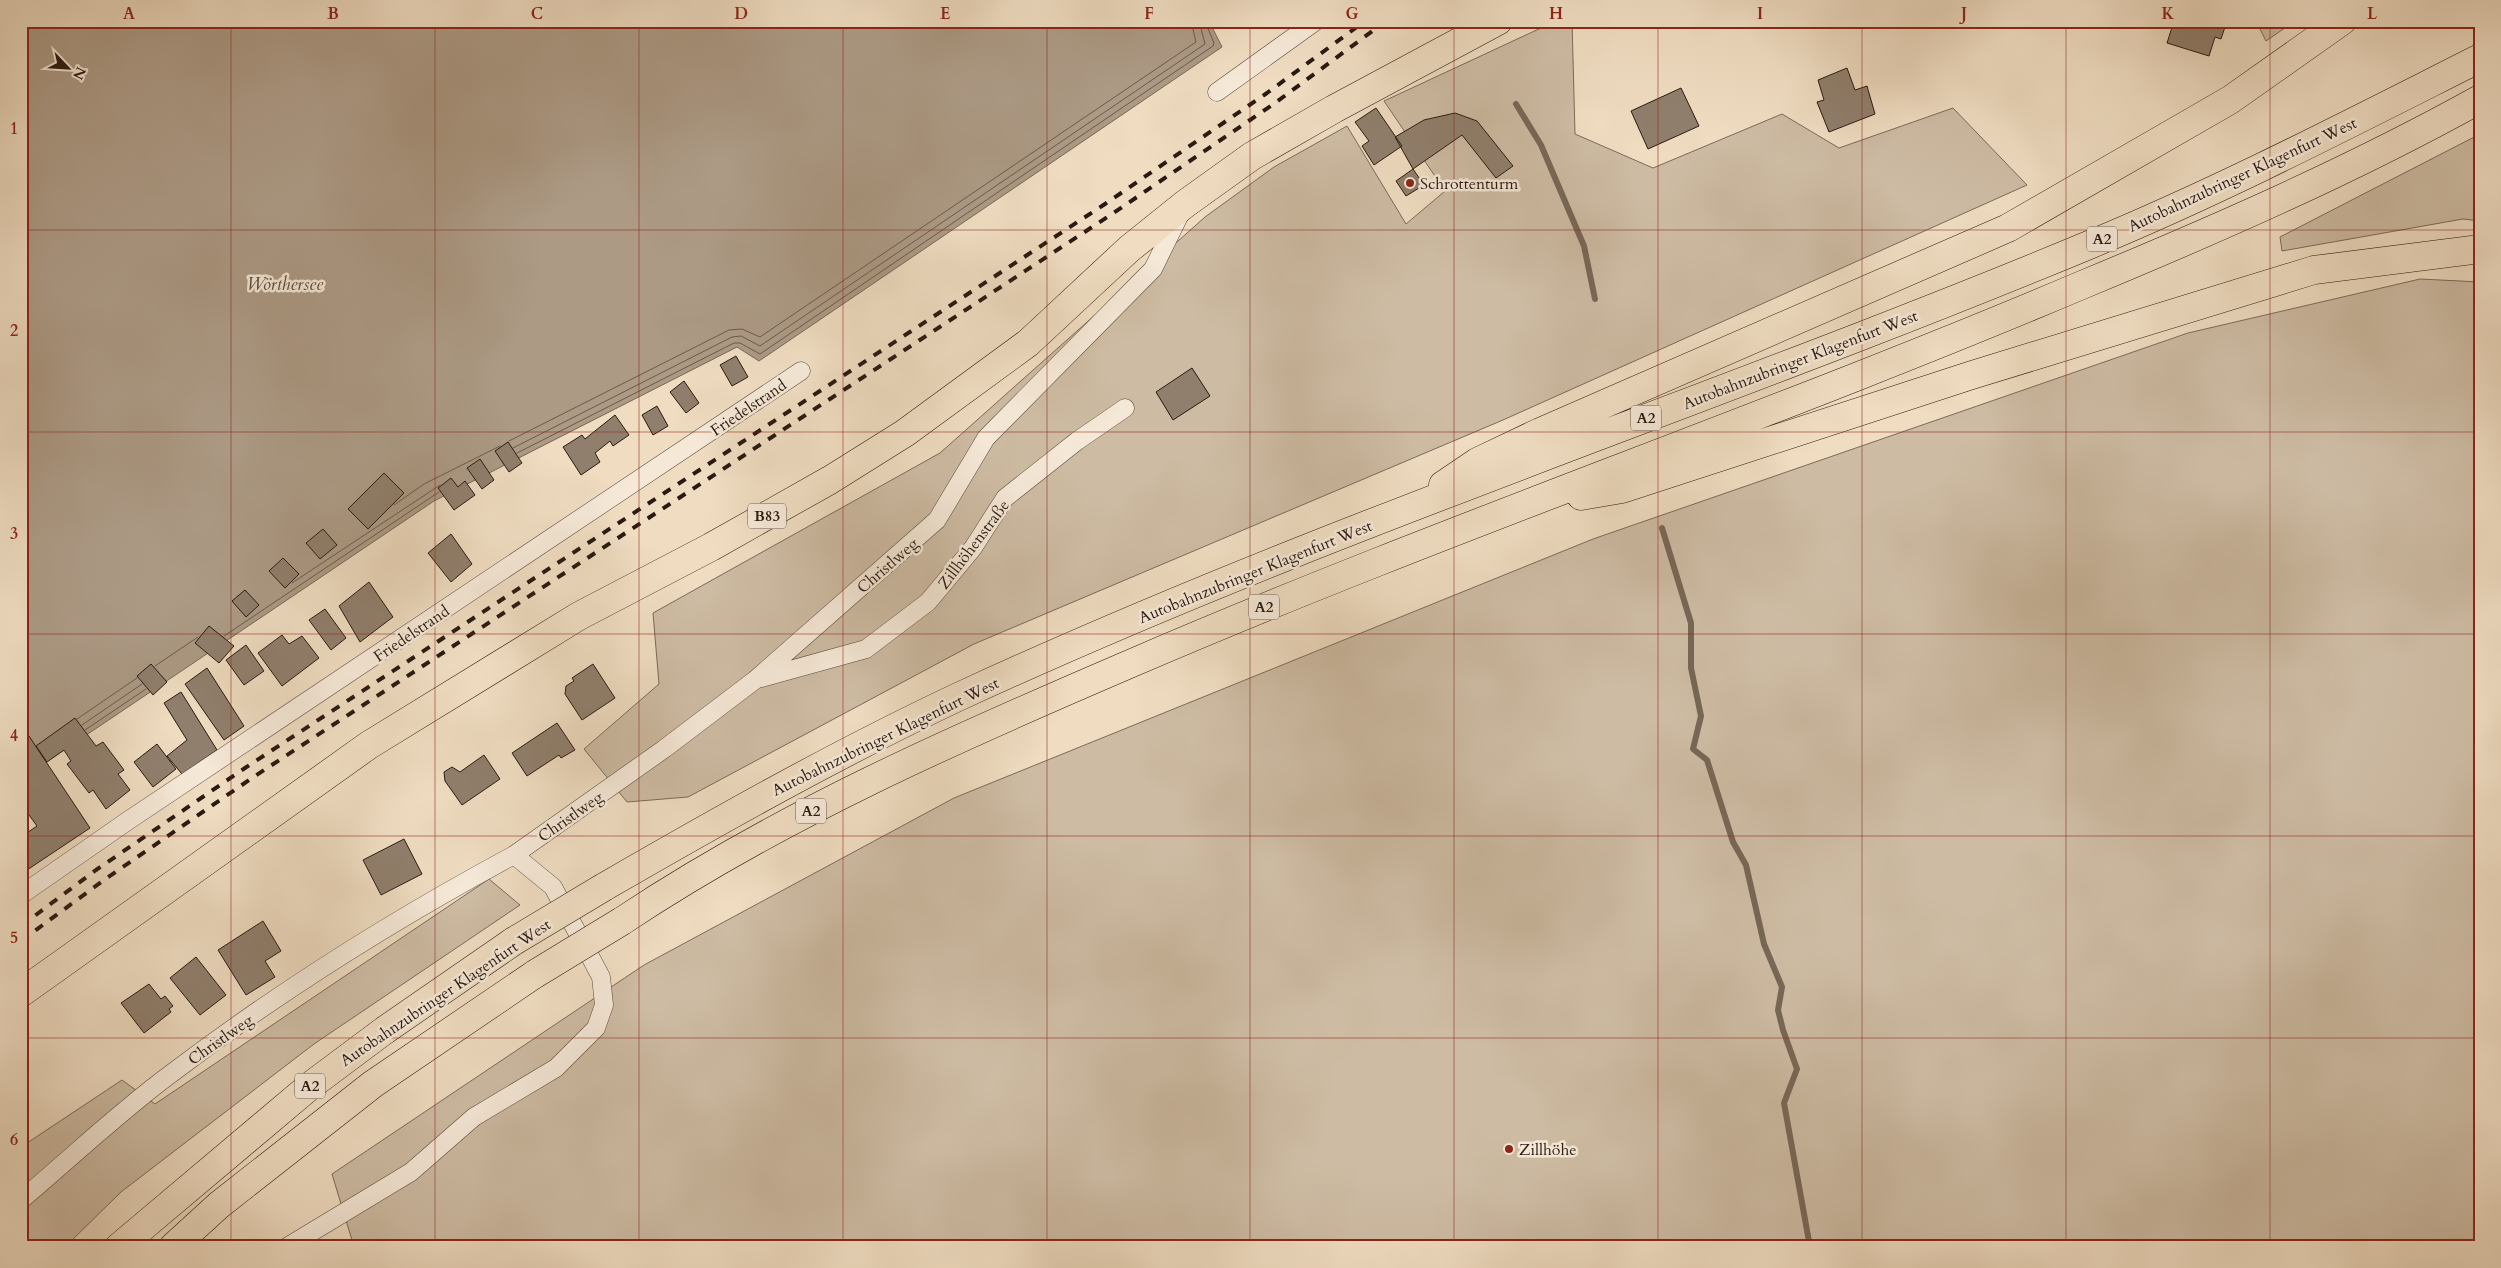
<svg xmlns="http://www.w3.org/2000/svg" width="2501" height="1268" viewBox="0 0 2501 1268" font-family="Cardo,serif">
	<style>
		.green { fill: #cdbba3; stroke: #7b6a5a }
		.water { fill: #ac9a85; stroke: #786757 }
		.lines { fill: none; stroke-linecap: round; stroke-linejoin: round }
		.shore { stroke: #6a5a4b; stroke-width: 1 }
		.stream { stroke: #786757; stroke-width: 6 }
		.building { fill: #907f6d; stroke: #291a11 }
		.minor-casing { stroke: #5a4a3d; stroke-width: 19 }
		.primary-casing { stroke: #291a11; stroke-width: 29 }
		.motorway-casing { stroke: #291a11; stroke-width: 29 }
		.minor { stroke: #f5e8d7; stroke-width: 18 }
		.primary { stroke: #efdcc1; stroke-width: 28 }
		.motorway { stroke: #efdcc1; stroke-width: 28 }
		.rail { stroke: #291a11; stroke-width: 4; stroke-dasharray: 9 9; stroke-linecap: butt }
		.motorway-bridge-casing { stroke: #291a11; stroke-width: 29; stroke-linecap: butt }
		.motorway-bridge { stroke: #efdcc1; stroke-width: 28 }
		.grid { fill: none; stroke: #8f2418; stroke-width: 1; stroke-opacity: 0.55 }
		.poi-dot { fill: #8f2418; stroke: #f5e8d7; stroke-width: 2 }
		.labels { text-anchor: middle; stroke-width: 5; stroke-linejoin: round; paint-order: stroke }
		.shield { fill: #f5e8d7; stroke: #66584c; stroke-width: 1 }
		.shield-label { font-size: 15px; font-weight: bold; fill: #291a11 }
		.street-label { font-size: 16px; fill: #291a11; stroke: #f5e8d7 }
		.poi-label { font-size: 16px; fill: #291a11; stroke: #f5e8d7; text-anchor: start }
		.water-label { font-size: 18px; font-style: italic; fill: #5d4d3f; stroke: #f5e8d7 }
		.neatline { fill: none; stroke: #8f2418; stroke-width: 2 }
		.grid-label { font-size: 16px; text-anchor: middle; font-weight: bold; fill: #8f2418 }
	</style>
	<rect width="100%" height="100%" fill="#efdcc1"/>
	<filter id="stains"><feTurbulence type="fractalNoise" baseFrequency=".004" numOctaves="4"/><feColorMatrix values="0 0 0 0 .2 0 0 0 0 .09 0 0 0 0 .02 0 0 0 .5 -.17"/></filter>
	<radialGradient id="worn" r=".72"><stop offset=".6" stop-color="#630" stop-opacity="0"/><stop offset="1" stop-color="#630" stop-opacity=".3"/></radialGradient>
	<!-- green -->
	<path class="green" d="M1556,21H1572L1575,134L1653,168L1782,114L1839,148L1953,108L2027,185L1503,420L974,644L688,797L627,802L584,749L659,684L653,613L940,453L1205,217L1274,167L1347,126L1406,224L1445,191L1384,101Z
		M2256,21H2295L2266,41Z
		M2480,134V221L2463,219L2282,251L2280,237Z
		M2420,279L2480,282V1247H354L332,1174L644,965L954,798L1593,539L2188,333Z
		M489,879L520,905L314,1044L121,1192L65,1247H21V1147L122,1080L155,1104Z"/>
	<!-- water -->
	<path class="water" d="M21,21H1209L1222,47L759,361L737,347L434,501L21,779Z"/>
	<g class="lines">
		<!-- shore -->
		<path class="shore" d="M509,441L729,330L742,329L760,337L1196,42L1191,21
			M513,448L732,337L741,336L760,346L1205,44L1199,21
			M517,453L734,343H740L760,354L1213,46L1214,43L1205,21
			M394,505L424,484L500,446
			M292,583L440,485
			M224,636L439,492
			M155,666L198,637
			M77,719L137,678
			M82,725L142,684
			M85,730L146,689"/>
		<!-- stream -->
		<path class="stream" d="M1516,104L1541,145L1584,246L1595,299
			M1662,528L1691,623V668L1701,716L1693,749L1707,760L1733,842L1746,865L1764,944L1782,987L1778,1010L1783,1030L1797,1069L1784,1103L1810,1247"/>
	</g>
	<!-- building -->
	<path class="building" d="M2174,21H2218L2226,24L2221,39L2215,37L2209,56L2167,43Z
		M1847,68L1855,90L1867,86L1875,114L1829,132L1817,102L1824,100L1818,80Z
		M1681,88L1699,126L1648,149L1631,111Z
		M1376,108L1402,146L1374,165L1362,146L1369,141L1355,122Z
		M1455,113L1477,121L1513,166L1496,178L1462,135L1413,169L1395,137L1424,120Z
		M1413,169L1424,185L1406,196L1396,181Z
		M736,356L748,377L732,386L720,365Z
		M1192,368L1210,396L1173,420L1156,392Z
		M684,381L699,403L686,413L670,392Z
		M657,406L668,426L653,435L642,415Z
		M615,415L629,435L613,446L610,441L595,453L600,462L581,475L563,447L582,435L585,439Z
		M508,442L522,463L509,472L495,451Z
		M480,459L494,480L482,489L467,468Z
		M384,473L404,493L368,529L348,509Z
		M451,478L458,487L465,481L475,495L454,510L438,488Z
		M323,529L337,545L320,559L306,543Z
		M451,534L472,564L451,582L428,553Z
		M283,558L299,574L285,588L269,571Z
		M369,582L393,617L360,642L339,606Z
		M245,590L259,605L246,617L232,601Z
		M325,609L346,638L331,650L309,620Z
		M209,626L234,646L219,663L195,643Z
		M282,635L289,644L302,636L319,658L282,686L258,653Z
		M246,645L264,671L244,685L226,660Z
		M151,664L167,682L153,695L137,676Z
		M593,664L615,698L582,720L565,694L566,686L574,681L572,678Z
		M207,668L244,726L224,740L185,684Z
		M181,692L217,750L182,774L167,756L187,740L164,703Z
		M75,718L96,746L103,742L124,770L118,774L130,790L106,809L93,790L89,793L67,764L71,761L64,750L47,762L36,746Z
		M557,723L575,750L561,758L559,755L527,776L512,753Z
		M21,724L90,828L21,874V837L37,826L21,804Z
		M157,744L176,769L153,787L134,762Z
		M484,755L500,779L462,805L445,781L444,772L452,767L460,772Z
		M404,839L422,874L381,895L363,860Z
		M263,921L281,951L265,961L275,977L246,995L218,950Z
		M196,957L226,995L200,1015L170,978Z
		M149,984L161,999L165,996L173,1006L169,1009L171,1012L144,1033L121,1003Z"/>
	<g class="lines">
		<!-- minor casing -->
		<g class="minor-casing">
			<path id="minor" d="M1217,92L1316,21
				M761,678L866,649L928,602L973,548L1005,498L1077,441L1125,408
				M514,855L664,749L755,680L937,520L986,438L1153,269L1181,212
				M21,895L126,822L801,371
				M21,1200C71,1158 119,1112 172,1073C280,991 395,919 514,855L553,887L601,977L604,1005L596,1028L556,1068L474,1117L411,1172L287,1247"/>
		</g>
		<!-- primary casing -->
		<g class="primary-casing">
			<path id="primary" d="M21,993L369,745L579,616L711,547L830,480L905,433L1028,343L1129,249L1185,204L1252,156L1334,109L1498,21"/>
		</g>
		<!-- motorway casing -->
		<g class="motorway-casing">
			<path id="motorway" d="M1443,485L1477,462L1540,432L2008,228L2230,100L2342,21
				M1581,496L1622,489L1972,375L2314,270L2480,249
				M604,887C720,820 837,754 958,697C1327,526 1714,401 2089,245C2222,190 2351,123 2480,58
				M622,921C781,815 957,738 1132,663C1445,528 1768,418 2082,285C2217,229 2352,170 2480,99
				M119,1247L310,1086L385,1030L514,941
				M173,1247L219,1205L373,1084L535,974"/>
		</g>
		<!-- minor -->
		<use href="#minor" class="minor"/>
		<!-- primary -->
		<use href="#primary" class="primary"/>
		<!-- motorway -->
		<use href="#motorway" class="motorway"/>
		<!-- rail -->
		<path class="rail" d="M21,926L96,870L245,768L1105,204L1267,93L1365,21
			M21,941L104,880L252,778L1112,214L1275,103L1386,21"/>
		<!-- motorway-bridge casing -->
		<g class="motorway-bridge-casing">
			<path id="motorway-bridge" d="M514,941L604,887
				M535,974L622,921"/>
		</g>
		<!-- motorway-bridge -->
		<use href="#motorway-bridge" class="motorway-bridge"/>
	</g>
	<!-- grid -->
	<path class="grid" d="M231,21V1247M435,21V1247M639,21V1247M843,21V1247M1047,21V1247M1250,21V1247M1454,21V1247M1658,21V1247M1862,21V1247M2066,21V1247M2270,21V1247M21,230H2480M21,432H2480M21,634H2480M21,836H2480M21,1038H2480"/>
	<!-- markers -->
	<g class="poi-dot">
		<circle cx="1410" cy="183" r="5"/>
		<circle cx="1509" cy="1149" r="5"/>
	</g>
	<g class="labels">
		<!-- shield labels -->
		<g class="shield">
			<rect x="2087" y="226.5" width="30" height="25" rx="4"/>
			<rect x="1631" y="405.5" width="30" height="25" rx="4"/>
			<rect x="748" y="503.5" width="38" height="25" rx="4"/>
			<rect x="1249" y="594.5" width="30" height="25" rx="4"/>
			<rect x="796" y="798.5" width="30" height="25" rx="4"/>
			<rect x="295" y="1073.5" width="30" height="25" rx="4"/>
		</g>
		<g class="shield-label">
			<text x="2102" y="244">A2</text>
			<text x="1646" y="423">A2</text>
			<text x="767" y="521">B83</text>
			<text x="1264" y="612">A2</text>
			<text x="811" y="816">A2</text>
			<text x="310" y="1091">A2</text>
		</g>
		<!-- street labels -->
		<g class="street-label">
			<text transform="translate(2242 174) rotate(-25)" y="6">Autobahnzubringer Klagenfurt West</text>
			<text transform="translate(1800 359) rotate(-21)" y="6">Autobahnzubringer Klagenfurt West</text>
			<text transform="translate(748 407) rotate(-34)" y="6">Friedelstrand</text>
			<text transform="translate(973 544) rotate(-53)" y="6">Zillhöhenstraße</text>
			<text transform="translate(887 565) rotate(-41)" y="6">Christlweg</text>
			<text transform="translate(1255 571) rotate(-22)" y="6">Autobahnzubringer Klagenfurt West</text>
			<text transform="translate(411 633) rotate(-34)" y="6">Friedelstrand</text>
			<text transform="translate(885 736) rotate(-26)" y="6">Autobahnzubringer Klagenfurt West</text>
			<text transform="translate(570 816) rotate(-35)" y="6">Christlweg</text>
			<text transform="translate(445 992) rotate(-34)" y="6">Autobahnzubringer Klagenfurt West</text>
			<text transform="translate(220 1039) rotate(-35)" y="6">Christlweg</text>
		</g>
		<!-- poi labels -->
		<g class="poi-label">
			<text x="1420" y="189">Schrottenturm</text>
			<text x="1519" y="1155">Zillhöhe</text>
		</g>
		<!-- water labels -->
		<g class="water-label">
			<text x="285" y="290">Wörthersee</text>
		</g>
	</g>
	<!-- margin -->
	<rect width="2501" height="1268" fill="none" stroke="#efdcc1" stroke-width="55"/>
	<!-- north arrow -->
	<g transform="translate(68 68) rotate(115)" stroke="#f5e8d7" stroke-width="4" paint-order="stroke">
	<path d="M0-4L9 19L0 12L-9 19Z" fill="#291a11"/>
	<text y="-8" font-size="14" font-weight="bold" text-anchor="middle" fill="#291a11">N</text>
	</g>
	<rect x="28" y="28" width="2446" height="1212" class="neatline"/>
	<g class="grid-label">
		<text x="129" y="19">A</text>
		<text x="333" y="19">B</text>
		<text x="537" y="19">C</text>
		<text x="741" y="19">D</text>
		<text x="945" y="19">E</text>
		<text x="1149" y="19">F</text>
		<text x="1352" y="19">G</text>
		<text x="1556" y="19">H</text>
		<text x="1760" y="19">I</text>
		<text x="1964" y="19">J</text>
		<text x="2168" y="19">K</text>
		<text x="2372" y="19">L</text>
		<text x="14" y="134">1</text>
		<text x="14" y="336">2</text>
		<text x="14" y="539">3</text>
		<text x="14" y="741">4</text>
		<text x="14" y="943">5</text>
		<text x="14" y="1145">6</text>
	</g>
	<rect width="100%" height="100%" filter="url(#stains)"/>
	<rect width="100%" height="100%" fill="url(#worn)"/>
</svg>
